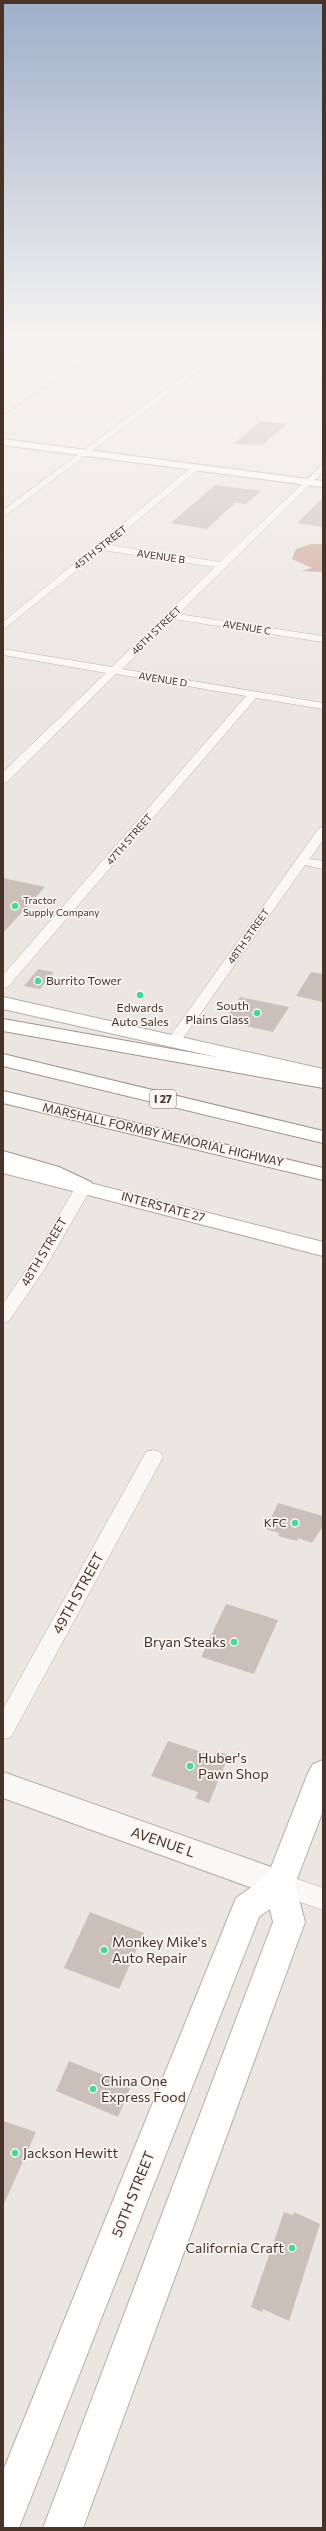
<svg xmlns="http://www.w3.org/2000/svg" width="326" height="2531" viewBox="0 0 326 2531" font-family="Commissioner,sans-serif">
	<style>
		.water { fill: #d0a79a }
		.building { fill: #cbbfb9 }
		.lines { fill: none; stroke-linecap: round; stroke-linejoin: round }
		.minor-casing { stroke: #b7ada7; stroke-width: 1 }
		.tertiary-casing { stroke: #b7ada7; stroke-width: 2 }
		.secondary-casing { stroke: #b7ada7; stroke-width: 2 }
		.motorway-casing { stroke: #a59288; stroke-width: 2 }
		.minor { fill: #faf8f6; fill-rule: evenodd }
		.tertiary { fill: #faf8f6; fill-rule: evenodd }
		.secondary { fill: #fff; fill-rule: evenodd }
		.motorway { fill: #fff; fill-rule: evenodd }
		.rail { stroke: #98857a; stroke-width: 1.5; stroke-dasharray: 1 2; stroke-linecap: butt }
		.poi-dot { fill: #3ddc99; stroke: #f9f5f3; stroke-width: 1.5 }
		.labels { text-anchor: middle; stroke-width: 3.5; stroke-linejoin: round; paint-order: stroke }
		.far-street-label { font-size: 10px; fill: #473328; stroke: #f9f5f3 }
		.far-poi-label { font-size: 10px; fill: #473328; stroke: #f9f5f3; text-anchor: start }
		.shield { fill: #f9f5f3; stroke: #7c6d65; stroke-width: 1 }
		.shield-label { font-size: 11px; font-weight: bold; fill: #473328 }
		.poi-label { font-size: 12px; fill: #473328; stroke: #f9f5f3; text-anchor: end }
		.street-label { font-size: 12px; fill: #473328; stroke: #f9f5f3 }
		.near-street-label { font-size: 14px; fill: #473328; stroke: #f9f5f3 }
		.near-poi-label { font-size: 14px; fill: #473328; stroke: #f9f5f3; text-anchor: start }
	</style>
	<rect width="100%" height="100%" fill="#ece6e3"/>
	<!-- water -->
	<path class="water" d="M311,544H323V572L301,571L312,568L292,559L296,549Z"/>
	<!-- building -->
	<path class="building" d="M261,421L287,424L262,445L233,444Z
		M215,485L261,491L246,504L235,503L207,529L171,523Z
		M323,498V527L297,523Z
		M3,878L45,887L3,933Z
		M38,969L54,972L40,989L24,986Z
		M311,972L323,974V1002L296,996Z
		M240,997L289,1007L273,1032L224,1021Z
		M278,1503L323,1516V1526L312,1543L298,1538L297,1541L278,1536L279,1533L266,1529Z
		M226,1604L278,1620L254,1674L201,1657Z
		M168,1741L214,1756L216,1751L229,1755L209,1803L195,1798L198,1792L151,1776Z
		M90,1912L144,1933L119,1989L64,1968Z
		M69,2061L131,2086L118,2117L56,2091Z
		M3,2121L36,2132L3,2206Z
		M284,2212L293,2215L294,2212L320,2224L289,2321L263,2309L262,2312L251,2307Z"/>
	<g class="lines">
		<!-- minor casing -->
		<g class="minor-casing">
			<path id="minor" d="M21,339H29L3,355V350Z
				M234,339H242L3,517V510Z
				M323,464V472L178,614L323,636V642L173,619L122,669L323,703V709L256,698L8,987L3,988V975L246,696L116,674L7,782L3,783V772L106,673L3,655V649L112,667L215,567L102,550L3,630V622L194,465L201,467L108,545L220,562Z
				M323,827V840L310,859L323,861V869L305,865L179,1044H169L167,1041L169,1038L319,828Z
				M84,1182L92,1187L44,1270L9,1321L3,1323V1304L28,1267L78,1183Z
				M153,1450L160,1452L163,1457L11,1737L3,1739V1709L146,1452Z
				M280,1873L323,1888V1910L272,1892L268,1884L272,1876Z"/>
		</g>
		<!-- tertiary casing -->
		<g class="tertiary-casing">
			<path id="tertiary" d="M3,1772L291,1874L295,1884L291,1894L280,1898L3,1798Z"/>
		</g>
		<!-- secondary casing -->
		<g class="secondary-casing">
			<path id="secondary" d="M3,439L323,481V487L3,445Z
				M3,997L323,1069V1081L3,1009Z
				M3,1161L323,1242V1256L3,1173Z
				M323,1760V1811L295,1884L305,1922L83,2528H43L273,1922L270,1909L259,1917L19,2528H3V2471L232,1908L236,1898L268,1875L308,1773L313,1764Z"/>
		</g>
		<!-- motorway casing -->
		<g class="motorway-casing">
			<path id="motorway" d="M3,1019L323,1076V1088L3,1031Z
				M3,1054L323,1131V1143L3,1066Z
				M3,1091L323,1168V1180L3,1103Z
				M3,1151L59,1167L91,1182L94,1187L91,1192L84,1194L77,1192L45,1177L3,1164Z"/>
		</g>
		<!-- minor -->
		<use href="#minor" class="minor"/>
		<!-- tertiary -->
		<use href="#tertiary" class="tertiary"/>
		<!-- secondary -->
		<use href="#secondary" class="secondary"/>
		<!-- motorway -->
		<use href="#motorway" class="motorway"/>
		<!-- rail -->
		<path class="rail" d="M3,415L119,339"/>
	</g>
	<!-- sky -->
	<linearGradient id="sky" x2="0" y2="1"><stop stop-color="#9eafc9"/><stop offset="0.49" stop-color="#f6f4f2"/><stop offset="1" stop-color="#f6f4f2" stop-opacity="0"/></linearGradient>
	<rect width="326" height="693" fill="url(#sky)"/>
	<!-- markers -->
	<g class="poi-dot">
		<circle cx="15" cy="906" r="4"/>
		<circle cx="38" cy="981" r="4"/>
		<circle cx="140" cy="995" r="4"/>
		<circle cx="257" cy="1013" r="4"/>
		<circle cx="295" cy="1523" r="4"/>
		<circle cx="234" cy="1642" r="4"/>
		<circle cx="190" cy="1766" r="4"/>
		<circle cx="104" cy="1950" r="4"/>
		<circle cx="93" cy="2089" r="4"/>
		<circle cx="15" cy="2153" r="4"/>
		<circle cx="292" cy="2248" r="4"/>
	</g>
	<g class="labels">
		<!-- far-street labels -->
		<g class="far-street-label">
			<text transform="translate(100 547) rotate(-38)" y="4">45TH STREET</text>
			<text transform="translate(161 556) rotate(8)" y="4">AVENUE B</text>
			<text transform="translate(247 627) rotate(9)" y="4">AVENUE C</text>
			<text transform="translate(156 630) rotate(-44)" y="4">46TH STREET</text>
			<text transform="translate(163 679) rotate(9)" y="4">AVENUE D</text>
			<text transform="translate(129 839) rotate(-49)" y="4">47TH STREET</text>
			<text transform="translate(248 936) rotate(-55)" y="4">48TH STREET</text>
		</g>
		<!-- far-poi labels -->
		<g class="far-poi-label">
			<text x="23" y="904">Tractor<tspan x="23" dy="12">Supply Company</tspan></text>
		</g>
		<!-- shield labels -->
		<rect class="shield" x="150" y="1090" width="26" height="18" rx="3"/>
		<g class="shield-label">
			<text x="163" y="1103">I 27</text>
		</g>
		<!-- poi labels -->
		<g class="poi-label">
			<text x="46" y="985" text-anchor="start">Burrito Tower</text>
			<text x="249" y="1010">South<tspan x="249" dy="14">Plains Glass</tspan></text>
			<text x="140" y="1012" text-anchor="middle">Edwards<tspan x="140" dy="14">Auto Sales</tspan></text>
			<text x="287" y="1527">KFC</text>
		</g>
		<!-- street labels -->
		<g class="street-label">
			<text transform="translate(163 1135) rotate(13)" y="4">MARSHALL FORMBY MEMORIAL HIGHWAY</text>
			<text transform="translate(163 1207) rotate(15)" y="4">INTERSTATE 27</text>
			<text transform="translate(44 1252) rotate(-59)" y="4">48TH STREET</text>
		</g>
		<!-- near-street labels -->
		<g class="near-street-label">
			<text transform="translate(78 1593) rotate(-61)" y="5">49TH STREET</text>
			<text transform="translate(163 1842) rotate(19)" y="5">AVENUE L</text>
			<text transform="translate(133 2194) rotate(-68)" y="5">50TH STREET</text>
		</g>
		<!-- near-poi labels -->
		<g class="near-poi-label">
			<text x="226" y="1647" text-anchor="end">Bryan Steaks</text>
			<text x="198" y="1763">Huber's<tspan x="198" dy="16">Pawn Shop</tspan></text>
			<text x="112" y="1947">Monkey Mike's<tspan x="112" dy="16">Auto Repair</tspan></text>
			<text x="101" y="2086">China One<tspan x="101" dy="16">Express Food</tspan></text>
			<text x="23" y="2158">Jackson Hewitt</text>
			<text x="284" y="2253" text-anchor="end">California Craft</text>
		</g>
	</g>
	<!-- border -->
	<rect width="326" height="2531" fill="none" stroke="#473328" stroke-width="8"/>
</svg>
